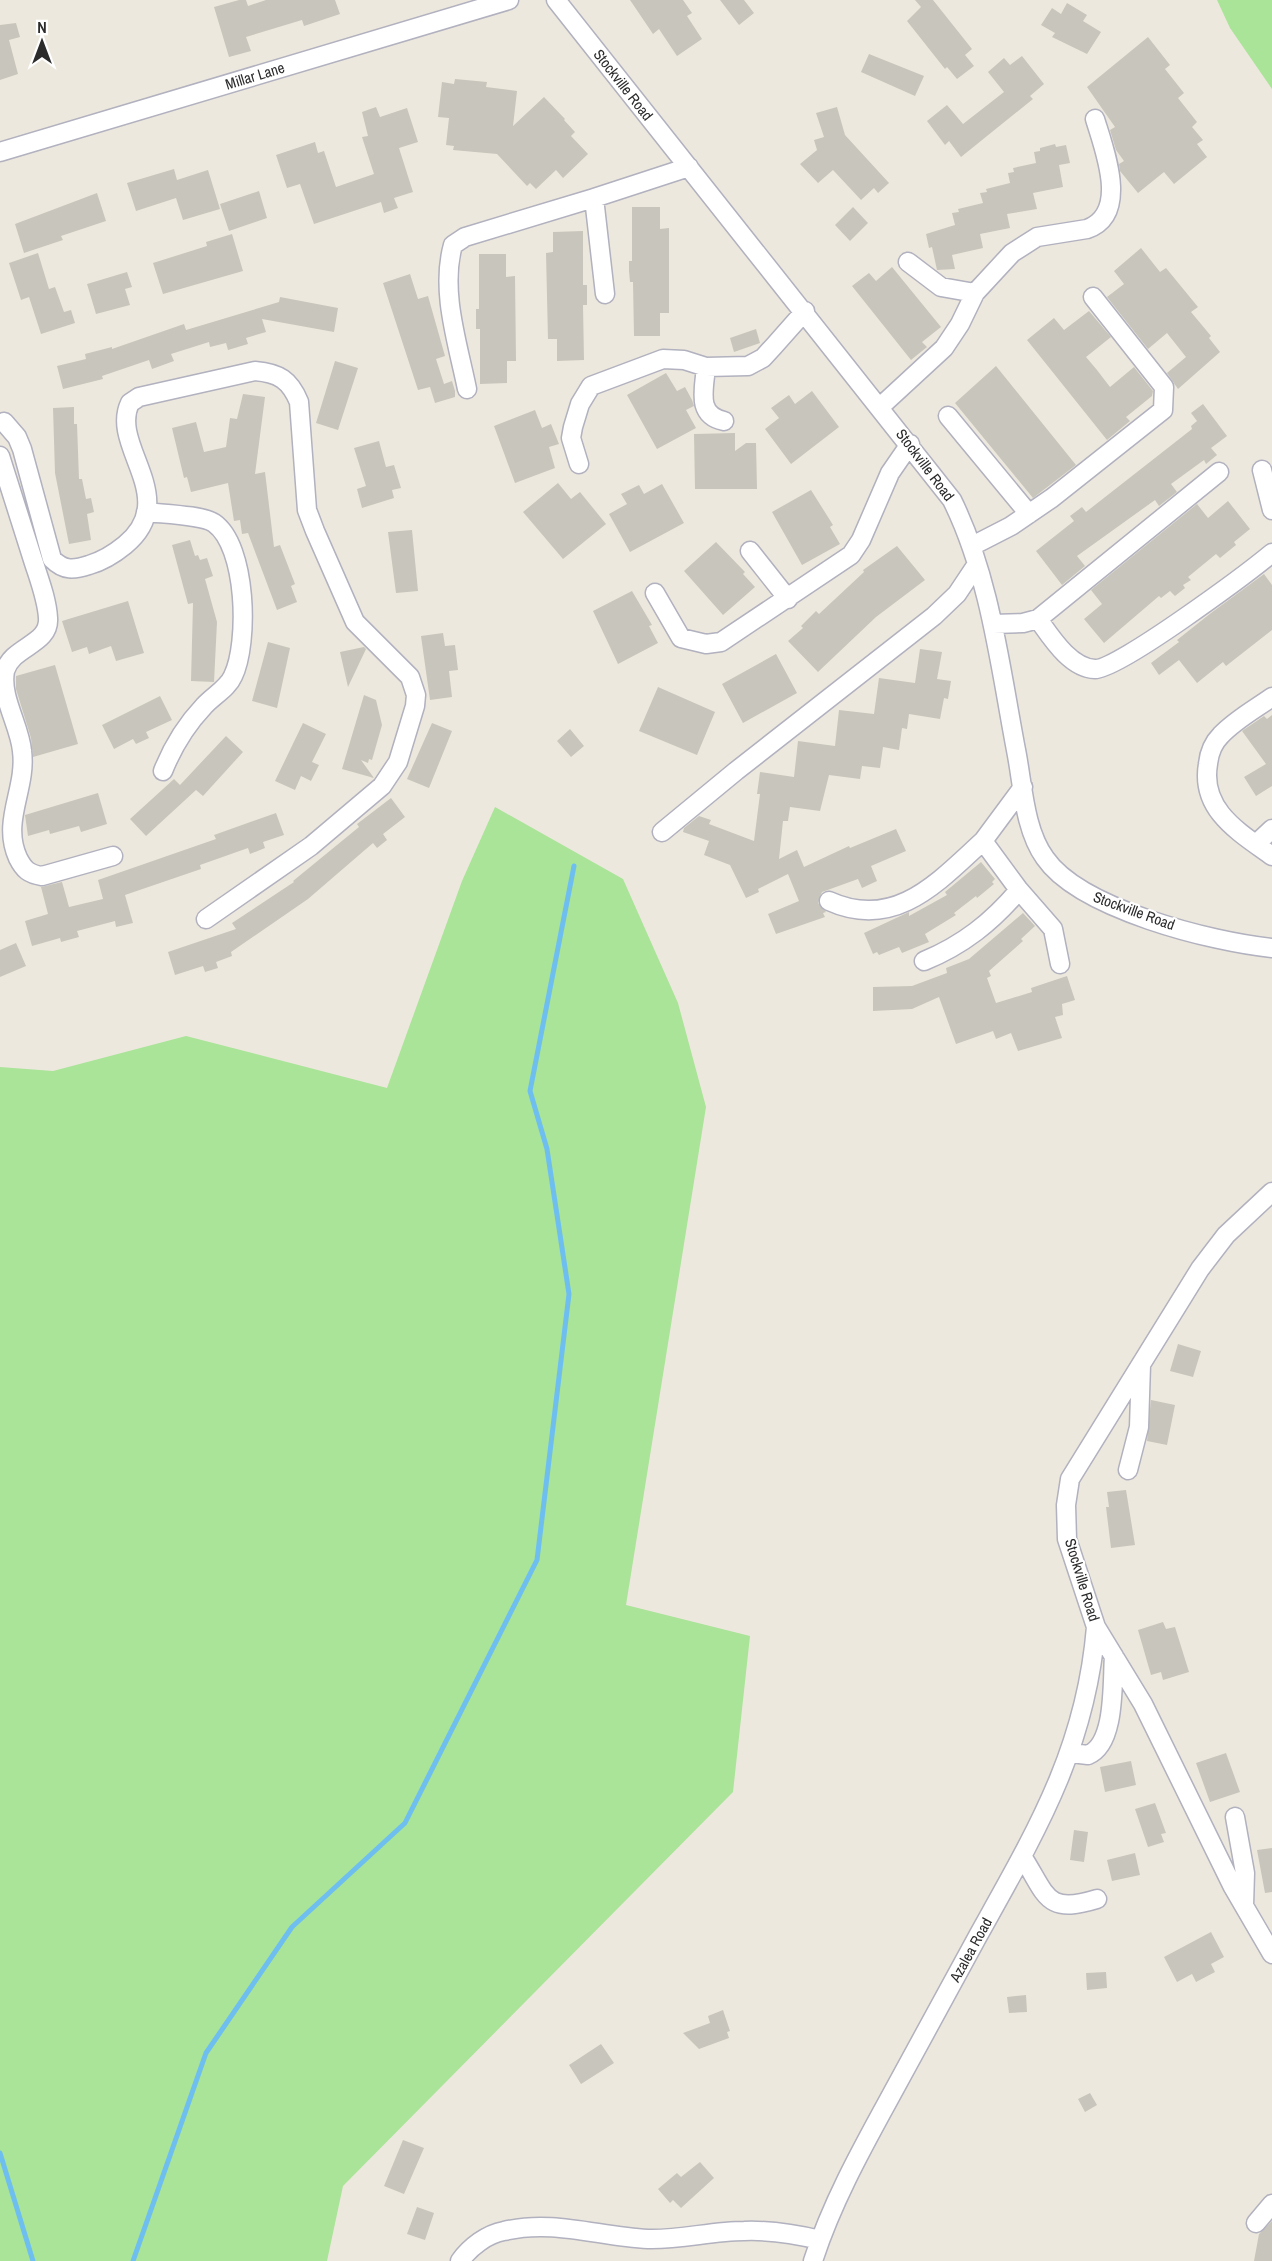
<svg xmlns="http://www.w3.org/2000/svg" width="1272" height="2261" viewBox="0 0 1272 2261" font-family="'Archivo Narrow',sans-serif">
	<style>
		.green { fill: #a9e498 }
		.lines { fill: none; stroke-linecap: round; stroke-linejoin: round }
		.stream { stroke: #6ebff0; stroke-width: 5 }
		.building { fill: #c8c5bc }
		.minor-casing { stroke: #b1b1bf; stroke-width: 21 }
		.minor { stroke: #fff; stroke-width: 18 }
		.labels { text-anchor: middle; stroke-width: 4.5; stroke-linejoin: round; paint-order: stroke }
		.street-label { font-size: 15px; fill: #2b2b2b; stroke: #fff }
	</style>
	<rect width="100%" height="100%" fill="#ede8dd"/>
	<!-- green -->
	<path class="green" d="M1217,0H1272V89L1230,28Z
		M495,807L623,879L678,1003L706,1107L626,1605L750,1636L733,1792L343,2186L327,2261H0V1067L53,1071L186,1036L387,1088L462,881Z"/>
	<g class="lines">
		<!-- stream -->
		<path class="stream" d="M0,2153L33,2261
			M133,2261L206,2053L292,1927L405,1823L537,1560L569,1294L547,1149L530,1091L574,866"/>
	</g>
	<!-- building -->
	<path class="building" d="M239,0H246L248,6L266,0H335L340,14L304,26L302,20L246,37L251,51L229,57L214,7Z
		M630,0H683L692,13L687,16L702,39L677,56L659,29L653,34Z
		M720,0H744L754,13L739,25Z
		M915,0H933L972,49L965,55L974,66L957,79L947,67L945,69L907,21L921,7Z
		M1067,3L1087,15L1083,21L1101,32L1087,54L1052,37L1055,33L1041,25L1052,8L1061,14Z
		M16,23L20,37L9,40L18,74L0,80V25Z
		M1148,37L1170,65L1165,69L1184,93L1178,98L1197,122L1192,127L1203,140L1197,144L1207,157L1174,184L1164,172L1138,193L1120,171L1119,164L1124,161L1116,150L1110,130L1115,127L1087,87Z
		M869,54L924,76L915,96L861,72Z
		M1022,56L1044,84L1030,96L1033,99L961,157L949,141L945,145L927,121L947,105L963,124L1004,92L988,72L1004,58L1010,65Z
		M455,79L487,82L486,87L517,91L513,126L544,97L565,119L564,120L575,132L571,136L588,154L563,178L556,170L536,189L530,183L527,186L497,154L453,150L454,146L446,145L449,118L438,117L442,82L454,84Z
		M376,107L380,117L407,108L418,142L399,148L413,192L394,198L398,208L384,213L381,202L314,224L300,184L287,188L276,155L315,142L318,153L324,151L336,187L374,174L362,137L368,136L362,112Z
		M837,107L845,135L889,183L878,193L874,188L861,200L833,170L818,183L800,164L817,150L814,140L824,137L816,113Z
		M1055,144L1056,147L1066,145L1070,163L1059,165L1063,187L1033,193L1037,209L1007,214L1010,228L980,234L983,248L952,255L955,269L937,270L932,247L929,248L926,234L955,225L952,213L959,212L958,209L983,203L980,193L987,192L986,189L1010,183L1008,173L1014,172L1013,168L1036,163L1034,152L1040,151V148Z
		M174,169L177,180L208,170L220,209L183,220L176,198L136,211L127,183Z
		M259,191L267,218L229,231L220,204Z
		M97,193L106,221L61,236L63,240L24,253L15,224Z
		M632,207H660V229L669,228V313H660V336H634L633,282H630L629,271V261H632Z
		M853,207L868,223L850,241L835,225Z
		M583,231V285H587V305H583L584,360L557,361V339H548L546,253L553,252V232Z
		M232,234L243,271L163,294L153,263L207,246L206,242Z
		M1141,248L1160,272L1166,268L1198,307L1191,312L1211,336L1209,338L1220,352L1178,389L1167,373L1186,357L1167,333L1148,349L1107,297L1124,284L1114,271Z
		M38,253L49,289L55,287L64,312L71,310L75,323L41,334L29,297L21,300L9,263Z
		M479,254H506V277L515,276L516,361H507V383L480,384V329H476V309H479Z
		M892,267L941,327L922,342L927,347L911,360L852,286L869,273L876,281Z
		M127,272L132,287L125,289L130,305L96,314L87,284Z
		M410,274L418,299L428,296L445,356L436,359L444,384L452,381L455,391V397L435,403L430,387L418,390L383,283Z
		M280,297L338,308L334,332L262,319L266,332L246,338L248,344L228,350L226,343L210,347L209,342L171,354L174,361L152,369L149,360L102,376L103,379L63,389L57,366L86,359L85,354L112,347V349L184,324L186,330L279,302Z
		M1089,311L1111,337L1086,357L1097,370L1110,387L1134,367L1153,391L1152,396L1126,417L1130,421L1107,440L1027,340L1054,318L1064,330Z
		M756,329L760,343L734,352L730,338Z
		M335,361L358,368L338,430L316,423Z
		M996,366L1076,465L1033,498L955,403Z
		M666,373L677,391L685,387L692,400L694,406L686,410L696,428L657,449L627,395Z
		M812,391L839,427L791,464L765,429L779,418L771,408L789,395L795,404Z
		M243,394L265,397L255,474L265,472L274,547L280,545L295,584L291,586L297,602L277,610L248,533L242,534L240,520L234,521L228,483L191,492L187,477L184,478L172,428L196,422L204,452L226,447L230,418L237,419Z
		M1203,404L1227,436L1211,448L1217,455L1206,464L1204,460L1171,484L1177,492L1159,506L1155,500L1077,556L1085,566L1062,585L1036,551L1074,521L1070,516L1082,507L1086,512L1192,429L1191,426L1197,421L1191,413Z
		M74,407V424H77L79,479H82L86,499L91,498L94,512L87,514L91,540L69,544L55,473L53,408Z
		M535,410L542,428L551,424L559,444L549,447L555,468L515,483L494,426Z
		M735,433V451L746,443H756L757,489H695L694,434Z
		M379,441L386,467L394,465L401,488L392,490L394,498L362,508L357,489L366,486L354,448Z
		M558,483L571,499L580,492L606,524L563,559L523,512Z
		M662,484L684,523L630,552L609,514L627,504L621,494L639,485L644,494Z
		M811,490L833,525L830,527L840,544L802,565L772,512Z
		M1228,501L1250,529L1234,542L1236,545L1220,558L1216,554L1188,577L1191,580L1183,585L1185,588L1175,596L1170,591L1161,598L1159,596L1104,643L1084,619L1102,604L1091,590L1197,504L1208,518Z
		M412,530L418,591L396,593L388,532Z
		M190,540L195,556L198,555L200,560L207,558L213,576L205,579L217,622L214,682L191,681L193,603L188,604L172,545Z
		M716,542L745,572L743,574L755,587L723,615L684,571Z
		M897,546L925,580L876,617L818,672L788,641L803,628L801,626L816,611L819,614L864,572L863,570Z
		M1264,574L1272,585V630L1226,666L1223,662L1197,683L1179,660L1159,675L1151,663L1179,642L1177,640L1211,613Z
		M632,591L652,625L649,626L658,643L618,664L593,611Z
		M128,601L144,653L116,661L111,646L89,654L87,647L72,652L62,621Z
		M443,633L445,646L455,645L458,670L449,671L452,697L430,700L421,636Z
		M268,642L290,648L277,708L252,701Z
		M364,647L366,649L348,687L340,652Z
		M920,649L942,652L937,679L951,681L948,699L944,698L940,719L909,714L907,729L902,728L899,750L883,747L880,768L862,766L860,779L829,775L820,811L790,807L788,821H783L779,859L797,850L804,867L849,846L850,848L896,829L906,851L871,866L877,881L862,888L858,879L822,892L818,903L826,912L823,913L825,917L776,934L768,914L799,901L788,874L758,889L759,892L746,898L730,865L704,855L709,841L683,832L684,828L699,816L711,820L709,824L754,841L760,794H757L760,772L794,777L798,741L835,746L839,710L874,714L879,678L915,683Z
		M776,654L797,693L743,723L722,684Z
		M55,665L78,744L33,757L31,738L16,689V676Z
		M658,687L715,712L697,755L639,731Z
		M364,695L376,700L382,725L372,760L369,759L368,763L361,760L374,778L342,769Z
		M160,696L172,720L146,732L149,738L136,744L133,739L114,749L102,725Z
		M1272,715V786L1256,796L1244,777L1266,764L1242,731L1264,716L1267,719Z
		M303,723L326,734L312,762L319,765L311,781L301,776L295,790L275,781Z
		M432,723L452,731L429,788L407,779Z
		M570,729L584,746L571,757L557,741Z
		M226,736L243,752L203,796L196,790L146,836L130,819L174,779L180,785Z
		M98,793L107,824L81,832L79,826L50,834L49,830L28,836L25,815Z
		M391,798L405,817L383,834L387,840L377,848L373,843L308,899L231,952L232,956L216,962L218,968L205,972L203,966L175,975L168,952L236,929L232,923L294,882L293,881L359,827L357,824Z
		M276,813L284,835L263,842L265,848L250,854L248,848L200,865L201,869L125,895L133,923L116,927L115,921L77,931L79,937L61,942L60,938L32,946L25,921L48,914L41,887L62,882L69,907L103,899L98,880L216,839L214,835Z
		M981,862L995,879L992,882L994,884L977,898L976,896L954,913L956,915L925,934L929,942L902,953L899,947L879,955L877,952L873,954L864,933L909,912V916L947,895L945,892Z
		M1023,913L1035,926L1021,939L1023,941L989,971L991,976L987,978L996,1003L1032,992L1031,988L1067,976L1075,1000L1062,1004L1063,1015L1055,1017L1062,1038L1018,1051L1011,1033L996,1039L993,1031L956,1044L939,997L912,1009L873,1011V987L912,986L947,973L946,968L969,959Z
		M16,943L26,966L0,977V950Z
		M1178,1344L1201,1351L1193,1377L1170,1371Z
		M1151,1400L1175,1405L1167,1445L1147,1441Z
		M1126,1490L1135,1545L1111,1548L1106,1507H1109L1107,1492Z
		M1163,1622L1166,1629L1175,1627L1189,1672L1163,1680L1161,1672L1151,1675L1138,1630Z
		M1226,1753L1240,1792L1210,1802L1196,1763Z
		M1131,1761L1136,1785L1105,1792L1100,1767Z
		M1155,1803L1166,1833L1161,1834L1164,1842L1148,1847L1135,1809Z
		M1074,1830L1088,1832L1084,1862L1070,1860Z
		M1272,1848V1892L1265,1893L1257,1850Z
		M1135,1853L1140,1875L1112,1881L1107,1860Z
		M1211,1932L1224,1957L1211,1964L1215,1972L1196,1982L1192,1974L1177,1982L1164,1957Z
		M1106,1972L1107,1988L1087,1990L1086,1973Z
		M1026,1995L1027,2012L1009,2013L1007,1997Z
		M723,2010L730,2031L727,2032L729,2038L699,2049L683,2033L710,2023L708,2016Z
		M601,2044L614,2063L581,2084L569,2065Z
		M1090,2093L1097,2105L1085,2112L1078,2099Z
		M403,2140L424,2148L404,2194L384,2186Z
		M700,2162L714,2178L681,2208L673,2200L670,2203L658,2189L677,2173L681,2177Z
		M417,2207L434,2213L425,2240L407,2234Z
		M1272,2221V2261H1254L1259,2234Z"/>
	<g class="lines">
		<!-- minor casing -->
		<g class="minor-casing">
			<path id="minor" d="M556,0L952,500C990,577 1000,666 1016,750C1023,785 1024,829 1045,858C1080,909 1212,942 1272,948
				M0,152L509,0
				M908,262L941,287L975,293
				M605,294L594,198L689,167
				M706,367C704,390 696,415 724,421
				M467,389C458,344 440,291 453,245L465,237L594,198
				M880,407L944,348L960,324L975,293L1012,253L1037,237L1087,229C1130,214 1104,149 1095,119
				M948,416L1029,514
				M4,422L17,437L22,449L52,559C64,571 74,570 89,565C103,561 114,554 125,545C182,498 109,446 130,403L139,397L255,371C279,373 290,380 299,402L307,510L315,531L355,622L410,677L416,695L415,706L398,762L382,786L311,846L206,919
				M0,456C11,490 22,525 33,560C39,579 47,599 48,618C50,645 12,646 5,671C0,697 20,726 22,751C27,789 1,821 18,858C24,870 29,874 42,876L113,856
				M579,464L571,438L573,427L580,404L591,386L663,359L684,360L706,367L748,366L763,358L774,346L805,311
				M1262,470L1272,510
				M146,512C162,514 202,515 214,523C247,546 249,643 233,676C228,688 213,696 204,706C185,726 173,746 163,771
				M972,546L1011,526L1052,498L1163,410L1164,387L1093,297
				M750,551L788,599
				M655,593L681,638L706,644L721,642L851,555L861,540L890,473L910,444
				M1038,619C1051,637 1070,668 1095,669C1118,670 1249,572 1272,553
				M993,624L1023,623L1038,619L1219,472
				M1272,697C1255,709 1235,720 1221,735C1213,743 1209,754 1208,764C1200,810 1239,832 1272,856
				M1023,787L983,841L1019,890L1053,929L1060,964
				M662,832L736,771L934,616L957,594L977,564
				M1256,844L1272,829
				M829,901C895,931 938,882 983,841
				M924,961C963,945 992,922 1019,890
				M1272,1192L1226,1235L1200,1269L1070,1479L1066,1505L1067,1539L1096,1627L1143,1704L1233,1887L1272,1954
				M1128,1470L1139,1427L1141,1365
				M1071,1753L1088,1755C1116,1744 1112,1682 1114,1656
				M1235,1817L1245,1873L1244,1906
				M1022,1856C1047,1895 1045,1915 1097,1899
				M1256,2223L1272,2204
				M460,2261C470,2247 487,2234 504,2231C554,2219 599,2237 648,2239C680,2240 712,2231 744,2231C770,2230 795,2234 820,2240
				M813,2261C831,2205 860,2152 888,2101C919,2045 949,1989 979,1934C1037,1830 1086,1748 1096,1627"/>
		</g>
		<!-- minor -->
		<use href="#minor" class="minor"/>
	</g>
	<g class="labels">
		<!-- street labels -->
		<g class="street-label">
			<text transform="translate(255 76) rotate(-17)" y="5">Millar Lane</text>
			<text transform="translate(623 85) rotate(52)" y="5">Stockville Road</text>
			<text transform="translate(925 465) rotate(53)" y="5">Stockville Road</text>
			<text transform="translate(1134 911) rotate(20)" y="5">Stockville Road</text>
			<text transform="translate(1082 1580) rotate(73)" y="5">Stockville Road</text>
			<text transform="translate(971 1950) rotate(-61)" y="5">Azalea Road</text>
		</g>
	</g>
	<!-- north arrow -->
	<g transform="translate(42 42)" stroke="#ffffff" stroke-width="4.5" paint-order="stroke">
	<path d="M0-4.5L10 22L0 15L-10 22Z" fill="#2b2b2b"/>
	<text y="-9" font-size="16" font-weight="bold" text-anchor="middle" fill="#2b2b2b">N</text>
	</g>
</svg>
